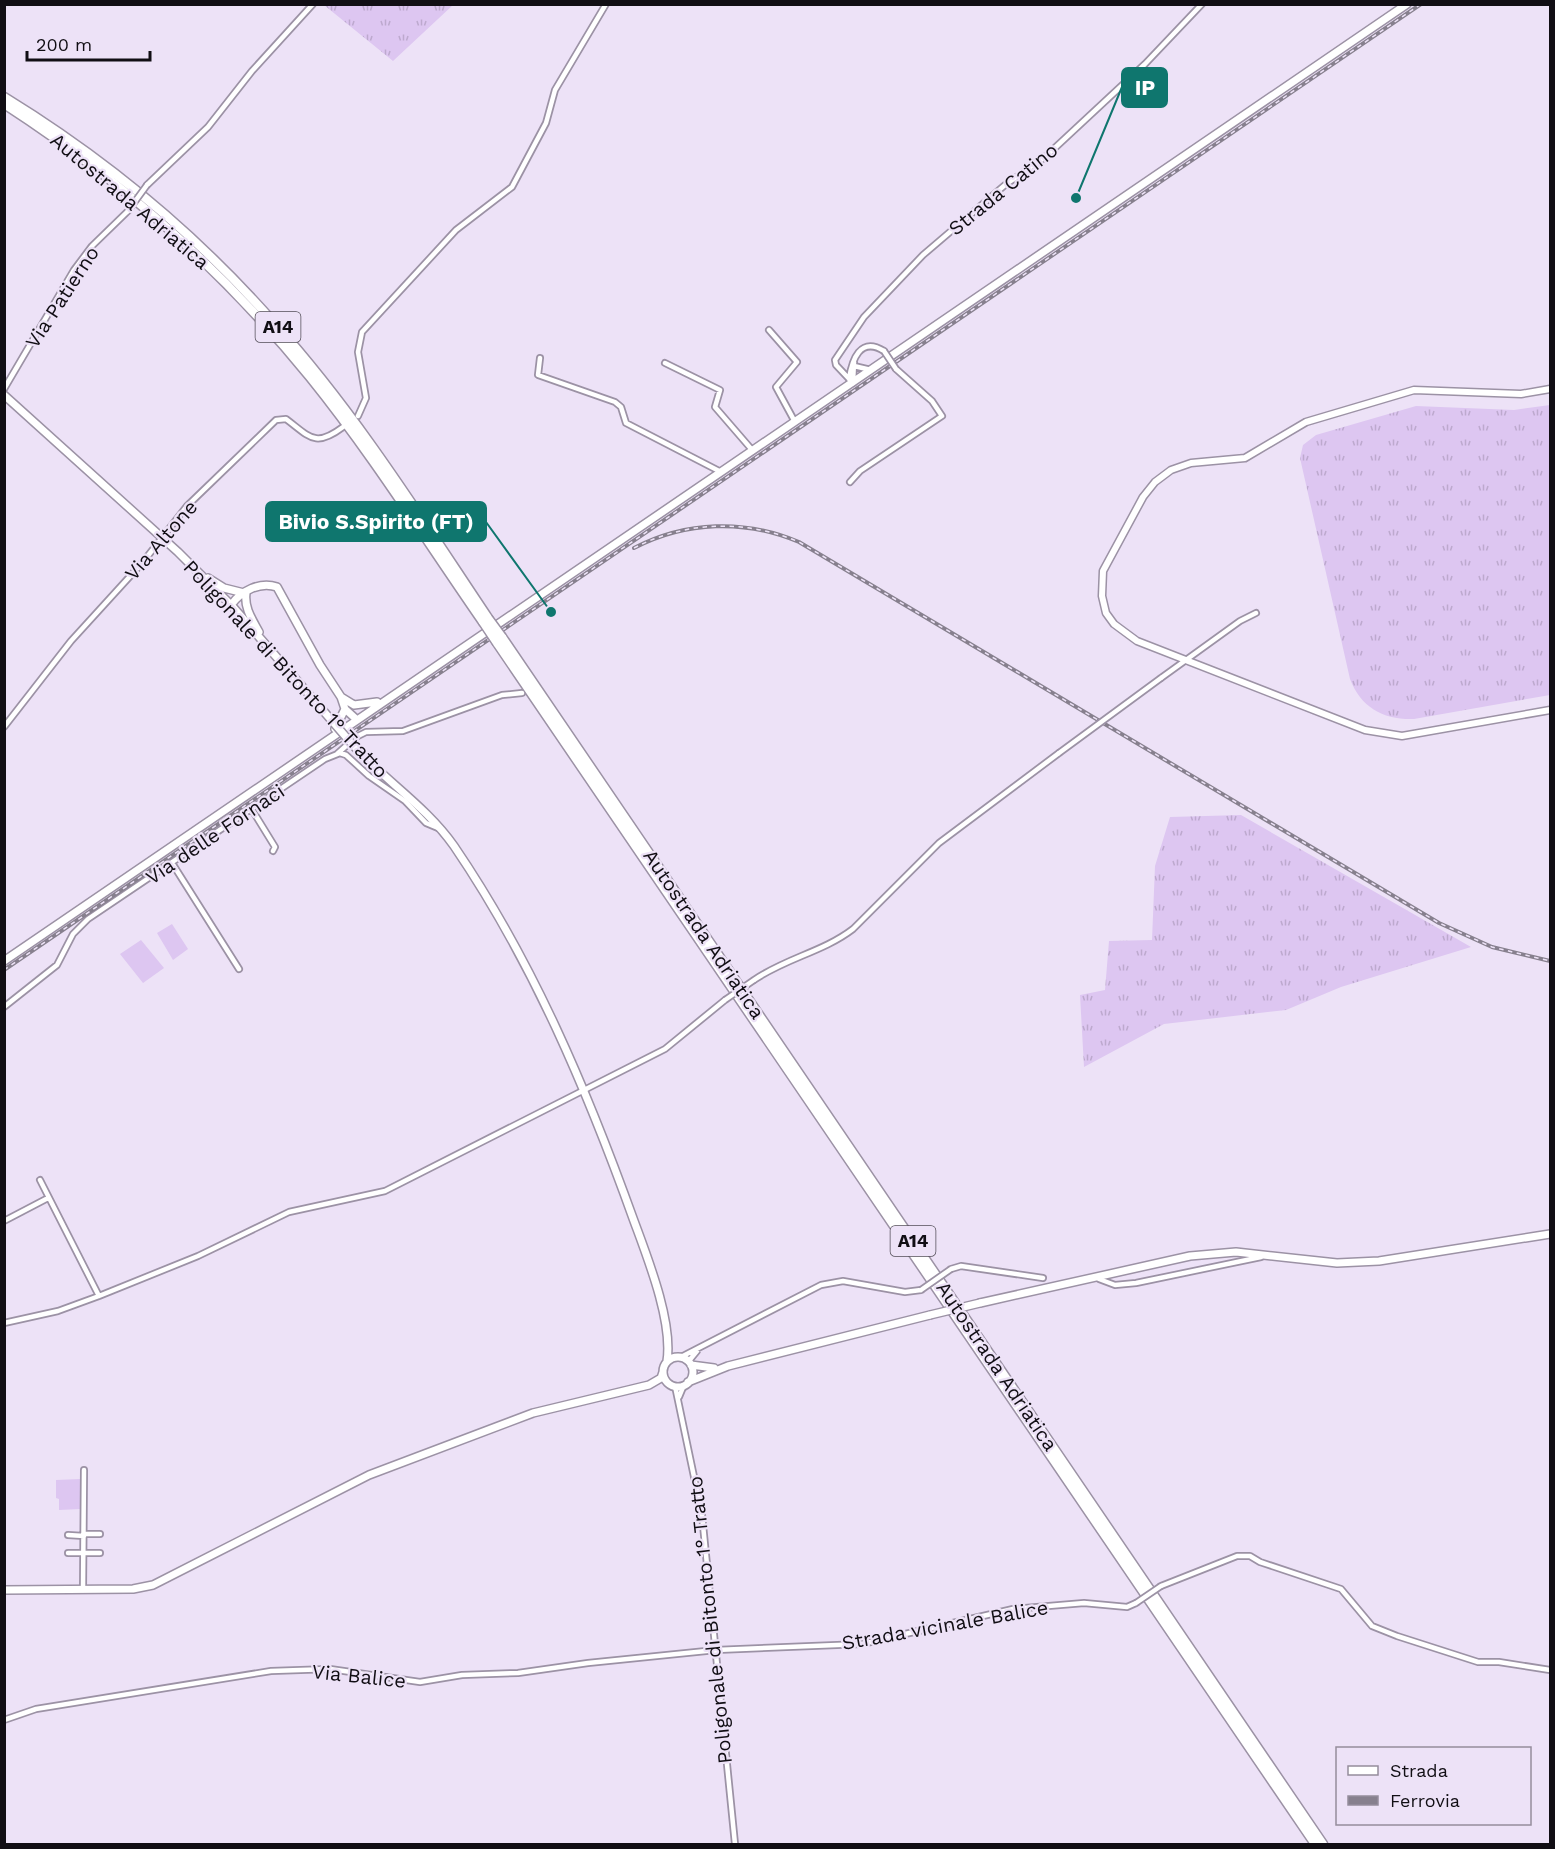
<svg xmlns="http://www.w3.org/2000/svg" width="1555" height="1849" viewBox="0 0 1555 1849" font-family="'Work Sans',sans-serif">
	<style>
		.grass { fill: url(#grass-tufts) }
		.park { fill: #ddc6f1 }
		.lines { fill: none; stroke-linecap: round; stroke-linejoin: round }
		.minor-casing { stroke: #9c92a5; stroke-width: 8 }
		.tertiary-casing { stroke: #9c92a5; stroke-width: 9 }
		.secondary-casing { stroke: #9c92a5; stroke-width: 10 }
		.motorway-casing { stroke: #9c92a5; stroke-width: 11 }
		.minor { stroke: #fff; stroke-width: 4.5 }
		.tertiary { stroke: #fff; stroke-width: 6 }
		.secondary { stroke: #fff; stroke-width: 7 }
		.motorway { stroke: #fff; stroke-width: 8 }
		.rail-casing { stroke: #87808e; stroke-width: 4 }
		.rail { stroke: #ede2f7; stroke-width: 1.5; stroke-dasharray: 4.5; stroke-linecap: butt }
		.minor-bridge-casing { stroke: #9c92a5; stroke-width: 8; stroke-linecap: butt }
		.secondary-bridge-casing { stroke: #9c92a5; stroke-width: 10; stroke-linecap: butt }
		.motorway-bridge-casing { stroke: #9c92a5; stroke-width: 11; stroke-linecap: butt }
		.minor-bridge { stroke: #fff; stroke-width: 4.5 }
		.secondary-bridge { stroke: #fff; stroke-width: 7 }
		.motorway-bridge { stroke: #fff; stroke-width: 8 }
		.labels { text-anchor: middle; stroke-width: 4.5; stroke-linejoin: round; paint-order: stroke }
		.shield { fill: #ede2f7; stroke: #534e58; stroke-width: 1.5 }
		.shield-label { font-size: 18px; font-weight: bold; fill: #110e14 }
		.street-label { font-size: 20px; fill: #110e14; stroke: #ede2f7 }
		.leader { fill: none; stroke: #0f766e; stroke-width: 2 }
		.callout-dot { fill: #0f766e; stroke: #ede2f7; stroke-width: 2 }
		.callout { fill: #0f766e; stroke: #0f766e; stroke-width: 2 }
		.callout-label { font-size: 21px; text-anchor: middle; font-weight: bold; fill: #fff }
	</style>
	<defs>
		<pattern id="grass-tufts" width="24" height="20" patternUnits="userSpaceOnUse" patternTransform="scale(1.5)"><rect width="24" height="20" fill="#ddc6f1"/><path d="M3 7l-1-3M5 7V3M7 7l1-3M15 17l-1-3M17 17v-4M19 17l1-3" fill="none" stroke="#bda9ce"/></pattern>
	</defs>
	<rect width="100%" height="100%" fill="#ede2f7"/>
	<!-- grass -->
	<path class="grass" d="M324,5H453L393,61Z
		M1550,405V695L1414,719C1384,720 1361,708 1350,679L1300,458L1303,445L1316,435L1416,406L1514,410Z
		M1241,815L1471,947L1341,987L1286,1010L1164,1024L1084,1067L1080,995L1105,990L1109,941L1152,940L1155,866L1170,817Z"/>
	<!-- park -->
	<path class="park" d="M172,924L188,949L173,960L157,933Z
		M141,940L164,968L143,983L120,954Z
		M81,1479V1509L59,1510V1499L56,1498V1480Z"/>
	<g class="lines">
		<!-- minor casing -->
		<g class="minor-casing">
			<path id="minor" d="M147,185L208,127L252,71L313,4
				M769,330L797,362L776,387L795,422
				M540,358L538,375L615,402L621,407L626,423L721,472
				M665,363L720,390L715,407L753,451
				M854,366L871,370
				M849,379C852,360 860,336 884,351
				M853,383L836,365L835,360L864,317L923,255L1005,185L1044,158L1145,64L1202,4
				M853,383L854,362
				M4,389L74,270L92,246L128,211
				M358,416L366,398L358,352L362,332L456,230L512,187L546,123L555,90L606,4
				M850,482L860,471L942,416L932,401L896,369
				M1161,678L1240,621L1256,613
				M4,727L71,641L143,562L187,506L276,420L286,419C310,437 315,448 343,427
				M337,754L356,737L366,732L403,731L502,695L522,693
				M251,808L275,847L273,851
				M172,863L239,969
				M754,980C786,958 823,952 853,929L939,843L1059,753
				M4,1007L57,965L73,934L88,919L325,759L340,753L346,755L369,776L405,801L426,823L438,828
				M40,1180L99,1296
				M4,1221L48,1198
				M951,1269L961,1266L1043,1278
				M1099,1279L1115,1285L1136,1283L1261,1257
				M4,1323L58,1311L99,1296L198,1256L289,1212L385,1191L665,1049L725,1000
				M681,1357L821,1285L843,1281L905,1292L921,1290
				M688,1362L697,1351
				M675,1386L702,1515L735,1844
				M679,1397L684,1385
				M84,1534H100
				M68,1535L84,1536
				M68,1553H100
				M1161,1586L1237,1556H1250L1260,1562L1341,1589L1372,1626L1397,1636L1478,1662H1499L1550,1670
				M83,1590L84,1470
				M4,1720L36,1709L271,1671L330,1669L420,1682L462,1675L518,1673L588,1663L716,1650L862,1644L1013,1609L1084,1603L1127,1607L1136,1603"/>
		</g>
		<!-- tertiary casing -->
		<g class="tertiary-casing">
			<path id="tertiary" d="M1550,389L1521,394L1414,390L1306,422L1245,458L1191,463L1171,470L1155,482L1143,497L1103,571L1102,596L1106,613L1114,624L1137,641L1365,730L1402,736L1550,710"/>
		</g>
		<!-- secondary casing -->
		<g class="secondary-casing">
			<path id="secondary" d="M4,395L178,552L233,607L333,722
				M208,578L224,588L244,593
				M246,593C244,608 252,619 259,632
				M231,605C241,591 260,581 277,587L320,665L341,697L345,709L356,719
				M341,697L354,705L377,702
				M335,729L345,709
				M352,744C384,780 426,806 454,846C533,962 587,1090 634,1221C648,1259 673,1322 667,1361
				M4,961L1407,4
				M980,1303L1190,1256L1236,1252L1337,1263L1379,1261L1550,1234
				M663 1372a15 15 0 1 1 30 0a15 15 0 1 1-30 0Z
				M691,1365L714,1368
				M688,1382L728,1366L930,1315
				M4,1590L133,1589L153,1585L369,1475L533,1413L649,1385L661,1378L663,1372"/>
		</g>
		<!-- motorway casing -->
		<g class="motorway-casing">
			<path id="motorway" d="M4,97C105,159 197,235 275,324C356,414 421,518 488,618
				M4,104C120,179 223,270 310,377C373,455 426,540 483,622
				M502,637L1323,1844
				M497,643L1315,1844"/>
		</g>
		<!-- minor -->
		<use href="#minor" class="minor"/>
		<!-- tertiary -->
		<use href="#tertiary" class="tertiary"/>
		<!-- secondary -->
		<use href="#secondary" class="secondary"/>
		<!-- motorway -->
		<use href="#motorway" class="motorway"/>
		<!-- rail casing -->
		<g class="rail-casing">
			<path id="rail" d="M634,548C686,521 745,519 799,542L1439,923L1492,947L1550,961
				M4,970L1421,4"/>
		</g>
		<!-- rail -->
		<use href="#rail" class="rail"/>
		<!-- minor-bridge casing -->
		<g class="minor-bridge-casing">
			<path id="minor-bridge" d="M128,211L147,185
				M884,351L896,369
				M1059,753L1161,678
				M725,1000L754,980
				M921,1290L951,1269
				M1136,1603L1161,1586"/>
		</g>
		<!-- secondary-bridge casing -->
		<g class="secondary-bridge-casing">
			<path id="secondary-bridge" d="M333,722L352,744
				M930,1315L980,1303"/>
		</g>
		<!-- motorway-bridge casing -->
		<g class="motorway-bridge-casing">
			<path id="motorway-bridge" d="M488,618L502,637
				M483,622L497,643"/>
		</g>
		<!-- minor-bridge -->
		<use href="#minor-bridge" class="minor-bridge"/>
		<!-- secondary-bridge -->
		<use href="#secondary-bridge" class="secondary-bridge"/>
		<!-- motorway-bridge -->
		<use href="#motorway-bridge" class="motorway-bridge"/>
	</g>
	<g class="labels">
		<!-- shield labels -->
		<g class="shield">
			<rect x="255.5" y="312" width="45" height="30" rx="4.5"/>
			<rect x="890.5" y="1226" width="45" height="30" rx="4.5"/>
		</g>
		<g class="shield-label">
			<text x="278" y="333">A14</text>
			<text x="913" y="1247">A14</text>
		</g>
		<!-- street labels -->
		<g class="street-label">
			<text transform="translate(1003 189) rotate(-39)" y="7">Strada Catino</text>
			<text transform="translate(130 201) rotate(40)" y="7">Autostrada Adriatica</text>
			<text transform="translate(62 297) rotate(-57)" y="7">Via Patierno</text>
			<text transform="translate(161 540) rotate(-49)" y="7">Via Altone</text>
			<text transform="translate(286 669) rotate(47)" y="7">Poligonale di Bitonto 1° Tratto</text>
			<text transform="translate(215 834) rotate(-34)" y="7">Via delle Fornaci</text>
			<text transform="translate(704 934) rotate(56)" y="7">Autostrada Adriatica</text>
			<text transform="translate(997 1366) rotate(56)" y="7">Autostrada Adriatica</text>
			<text transform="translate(710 1620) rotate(-96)" y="7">Poligonale di Bitonto 1° Tratto</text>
			<text transform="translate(945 1625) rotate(-10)" y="7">Strada vicinale Balice</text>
			<text transform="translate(359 1676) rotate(6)" y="7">Via Balice</text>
		</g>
	</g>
	<!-- callouts -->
	<path class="leader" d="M1076 198L1122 87M551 612L486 522"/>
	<g class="callout-dot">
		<circle cx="1076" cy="198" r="6"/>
		<circle cx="551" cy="612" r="6"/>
	</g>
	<g class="callout">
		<rect x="1122" y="68" width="45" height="39" rx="6"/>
		<rect x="266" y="502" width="220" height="39" rx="6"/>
	</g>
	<g class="callout-label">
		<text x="1145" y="95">IP</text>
		<text x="376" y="529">Bivio S.Spirito (FT)</text>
	</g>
	<!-- border -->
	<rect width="1555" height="1849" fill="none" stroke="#110e14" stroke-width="12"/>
	<!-- legend -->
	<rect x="1336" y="1747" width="195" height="78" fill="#ede2f7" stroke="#958d9c" stroke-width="1.5"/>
	<rect x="1348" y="1766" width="30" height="9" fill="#ffffff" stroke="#958d9c" stroke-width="1.5"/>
	<text x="1390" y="1777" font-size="18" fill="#110e14">Strada</text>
	<rect x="1348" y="1796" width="30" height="9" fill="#87808e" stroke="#958d9c" stroke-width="1.5"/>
	<text x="1390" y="1807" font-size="18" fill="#110e14">Ferrovia</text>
	<!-- scale -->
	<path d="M27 51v9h123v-9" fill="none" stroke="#110e14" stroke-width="3"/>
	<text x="36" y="51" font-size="18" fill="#110e14" stroke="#ede2f7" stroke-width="4.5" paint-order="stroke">200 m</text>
</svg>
